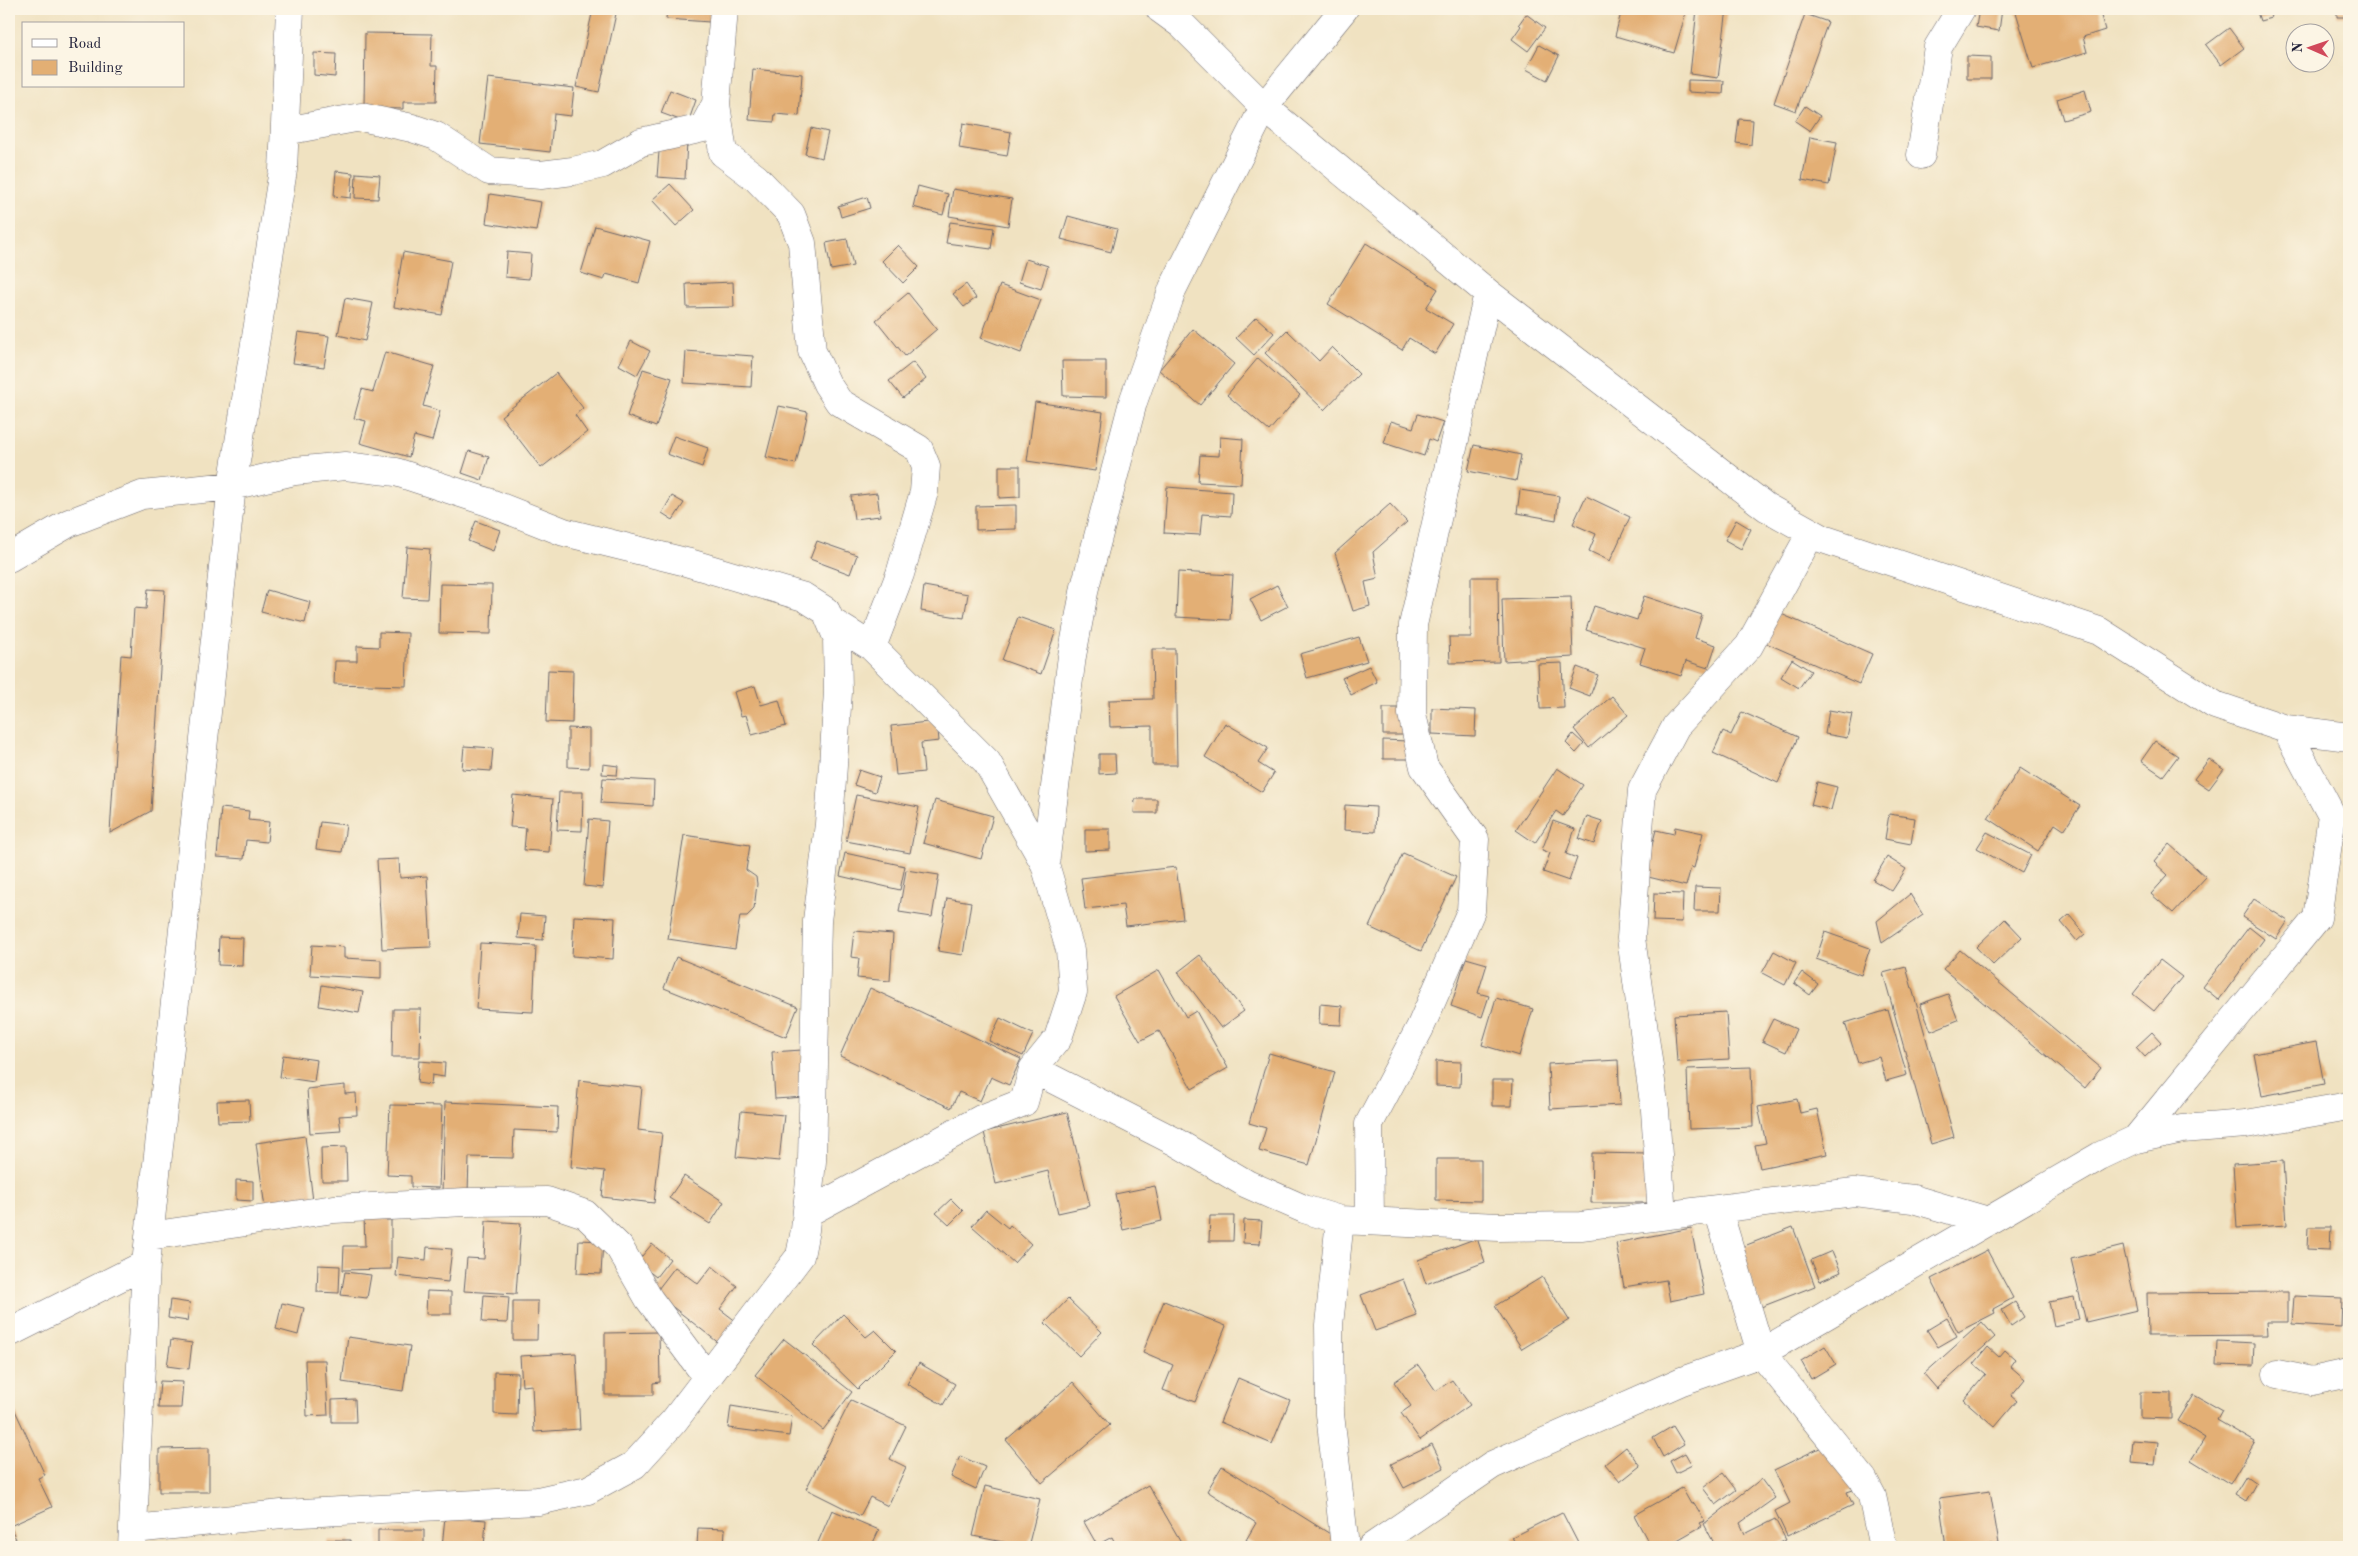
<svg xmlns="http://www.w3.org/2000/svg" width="2358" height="1556" viewBox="0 0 2358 1556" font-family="'Old Standard TT',serif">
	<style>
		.building { fill: #e3af74 }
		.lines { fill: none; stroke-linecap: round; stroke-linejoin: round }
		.minor-casing { stroke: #6a656a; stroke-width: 29 }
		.minor { stroke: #fff; stroke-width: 28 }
	</style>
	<rect width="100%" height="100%" fill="#fcf5e5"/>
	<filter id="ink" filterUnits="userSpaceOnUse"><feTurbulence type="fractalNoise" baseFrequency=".02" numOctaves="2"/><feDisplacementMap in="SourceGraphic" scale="10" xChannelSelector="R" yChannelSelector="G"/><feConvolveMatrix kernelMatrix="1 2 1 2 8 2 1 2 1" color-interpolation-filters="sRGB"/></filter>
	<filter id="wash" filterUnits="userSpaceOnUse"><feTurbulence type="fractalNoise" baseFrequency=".0096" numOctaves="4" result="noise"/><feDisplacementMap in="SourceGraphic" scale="20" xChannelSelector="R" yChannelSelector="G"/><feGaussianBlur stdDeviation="1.12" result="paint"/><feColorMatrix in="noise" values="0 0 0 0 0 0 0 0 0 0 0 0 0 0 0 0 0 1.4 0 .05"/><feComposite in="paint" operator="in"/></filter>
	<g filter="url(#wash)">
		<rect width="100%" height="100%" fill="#f0e2c1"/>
		<g id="blocks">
			<!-- building -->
			<path class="building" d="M593,9H617L599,92L576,87Z
				M667,9H711L710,22L666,19Z
				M1622,9H1687L1674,53L1615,36Z
				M1697,9H1727L1718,78L1690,74Z
				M1979,9H2002L1999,31L1976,27Z
				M2015,9H2099L2105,30L2083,37L2087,52L2033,68Z
				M2256,9H2269L2271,18L2260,21Z
				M2337,9H2349V17H2337Z
				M1526,14L1545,28L1528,51L1512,39L1521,26L1519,24Z
				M1805,14L1828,22L1796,111L1774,103Z
				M2229,28L2244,48L2221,65L2206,45Z
				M365,33L432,34L431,66H437L436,102H403V109L364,108Z
				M1539,45L1559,56L1547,80L1526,69Z
				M314,53L336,54L335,77L314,75Z
				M1967,56L1991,57V79H1967Z
				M753,69L802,74L799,116L775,114L774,122L749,120Z
				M488,78L574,88L571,116L554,114L550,152L480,144Z
				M1688,80L1724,81L1723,94L1688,92Z
				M670,90L696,100L688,123L661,113Z
				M2085,90L2091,112L2063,120L2057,99Z
				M1805,106L1820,116L1810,131L1795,121Z
				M1739,119L1753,120L1751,145L1736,143Z
				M963,123L1011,132L1007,156L959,148Z
				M811,128L828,132L822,158L805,154Z
				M1810,137L1837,142L1829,185L1802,180Z
				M660,139L687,141L685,179L657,177Z
				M336,171L353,173L351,198L334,196Z
				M356,173L380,175L378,199L355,198Z
				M670,184L694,210L676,226L652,200Z
				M918,186L948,194L943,215L913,207Z
				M953,189L1012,199L1008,226L949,216Z
				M490,194L541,202L536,231L486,223Z
				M867,197L870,208L841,217L838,206Z
				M1068,216L1117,229L1111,252L1061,239Z
				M950,222L994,228L991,249L946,243Z
				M595,226L650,241L639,283L606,274L604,280L581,273Z
				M847,239L853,266L831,270L826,243Z
				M1366,243L1438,289L1426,308L1453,324L1435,354L1409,338L1402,350L1328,304Z
				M898,245L919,267L903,283L882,261Z
				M403,252L451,261L442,315L394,307Z
				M507,252L531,254L529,279L505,277Z
				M1026,259L1048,266L1041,289L1019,282Z
				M733,282L734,307L687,308L686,284Z
				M966,284L976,298L964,307L953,294Z
				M1000,285L1041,300L1021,353L981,338Z
				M908,293L937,329L905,356L876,320Z
				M345,298L373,303L365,341L338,335Z
				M1256,317L1274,333L1254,355L1236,338Z
				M1193,329L1234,364L1200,405L1159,370Z
				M1287,330L1319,361L1332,347L1359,374L1324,410L1265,353Z
				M298,332L329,336L324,367L293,363Z
				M631,341L650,351L637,375L619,365Z
				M686,351L753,356L751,387L684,383Z
				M385,352L434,366L423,406L440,411L432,441L414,436L409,457L360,443L366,421L354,418L362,389L373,392Z
				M1258,358L1300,395L1269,431L1227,395Z
				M1062,361H1106V397L1063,396Z
				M913,362L926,379L903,398L889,381Z
				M643,369L672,378L656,427L627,416Z
				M556,373L583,408L575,415L587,432L541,468L501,416Z
				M1035,402L1103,412L1095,471L1027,461Z
				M779,406L808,412L796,464L766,457Z
				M1418,414L1443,422L1436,442L1429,439L1424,456L1384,443L1391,421L1413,428Z
				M674,436L708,448L702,467L667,454Z
				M1220,437L1243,439L1241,484L1198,482L1200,455L1219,456Z
				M1474,445L1521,455L1516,481L1468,471Z
				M469,451L489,457L482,480L462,473Z
				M999,466H1020V497L999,498Z
				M1167,487L1232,492L1231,516L1202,514L1200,535L1164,533Z
				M1520,490L1559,496L1556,520L1517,513Z
				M877,493L880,516L854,519L851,496Z
				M672,496L684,503L673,520L662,513Z
				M1586,496L1630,517L1610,561L1589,551L1596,534L1573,524Z
				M1390,504L1407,522L1373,552L1378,579L1365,582L1370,606L1353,611L1335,553Z
				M1016,505V529L976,530V506Z
				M1736,520L1751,529L1741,549L1725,540Z
				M476,521L500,530L493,551L468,541Z
				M817,541L857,555L850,574L810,559Z
				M407,547L430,549L427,599L403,598Z
				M1178,572L1233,575L1230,620L1176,617Z
				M1471,577H1498L1499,662L1450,663L1449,637H1471Z
				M440,584L492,585L491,634L439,633Z
				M1277,585L1288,606L1261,620L1250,599Z
				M924,586L968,594L964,618L921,611Z
				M148,589L165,590L151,811L110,833L121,655L131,656L134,608L146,609Z
				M267,590L310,602L305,623L261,612Z
				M1644,596L1702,615L1695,638L1716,645L1708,668L1686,661L1681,676L1640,663L1645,648L1586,630L1594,606L1637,620Z
				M1571,597L1573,657L1504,661L1502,599Z
				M1779,613L1872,654L1859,684L1766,643Z
				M1018,617L1056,630L1041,674L1002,660Z
				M379,632L408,633L406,686L334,684L335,661H357V646L379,647Z
				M1359,637L1367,661L1307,678L1300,654Z
				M1152,649H1175L1177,765H1152V726L1110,727L1109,700L1153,699Z
				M1792,659L1811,671L1799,688L1781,677Z
				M1562,663L1564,708L1540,709L1538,664Z
				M1369,666L1377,682L1351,695L1342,678Z
				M1577,667L1598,675L1590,696L1569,688Z
				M548,670L573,671L572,723L546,722Z
				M755,686L761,705L779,700L786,726L752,735L746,715L741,716L734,692Z
				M1612,696L1628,715L1589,748L1574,729Z
				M1383,708H1406L1407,735H1383Z
				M1432,708L1476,710L1475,736L1432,734Z
				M1829,710L1852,714L1847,738L1825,734Z
				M1742,712L1798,737L1778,783L1713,753L1723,731L1731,735Z
				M937,721L939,741L921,743L924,772L896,775L891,726Z
				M1225,723L1268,748L1258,763L1274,773L1262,792L1205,757Z
				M568,728L589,729V768L568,767Z
				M1573,734L1584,744L1576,753L1566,743Z
				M1383,740L1408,741V759H1383Z
				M2155,741L2178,756L2163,776L2141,761Z
				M464,746L493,748L491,771L462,769Z
				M1099,754H1115L1116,773L1099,774Z
				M2209,759L2224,769L2209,789L2194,779Z
				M603,764L618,766L617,775L602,774Z
				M1557,768L1583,785L1563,816L1556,811L1535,843L1516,830Z
				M2020,768L2080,806L2064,830L2055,824L2038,851L1988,818Z
				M859,770L880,777L875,792L854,785Z
				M603,778L654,781L653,806L601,803Z
				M1817,782L1837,787L1831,810L1811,805Z
				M559,792H583L582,831L557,830Z
				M513,795L553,799L549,852L524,850L526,828L510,827Z
				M856,795L919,807L910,853L846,841Z
				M1135,799H1157V813H1134Z
				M935,800L993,816L981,859L923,843Z
				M1345,805L1376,807L1375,832L1344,830Z
				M221,808L249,811L248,820L269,822L267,842L246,840L244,859L217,857Z
				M1889,814L1915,818L1911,844L1885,839Z
				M1587,816L1602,821L1594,844L1579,839Z
				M589,819L608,821L603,888L584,886Z
				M1553,821L1575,829L1566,854L1577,858L1569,881L1543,872L1550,853L1542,850Z
				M320,822L346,825L342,852L316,849Z
				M1675,827L1703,833L1694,868L1691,867L1686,886L1644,876L1656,830L1674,834Z
				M1085,829H1110V850L1085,851Z
				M1987,832L2031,855L2022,873L1977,848Z
				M684,835L750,845L746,870L756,877L757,884L754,909L747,916H740L735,949L668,939Z
				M2169,844L2206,877L2173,913L2151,894L2168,875L2154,862Z
				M845,853L905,866L900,890L840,876Z
				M1403,853L1456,877L1421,951L1369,927Z
				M1887,857L1906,869L1892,891L1873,880Z
				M399,859L400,878L427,876L431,947L382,949L377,860Z
				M1176,867L1183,919L1126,926L1123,905L1085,909L1081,878Z
				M906,870L939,875L932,917L899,912Z
				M1695,887L1721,888L1720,911H1694Z
				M1654,893L1683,894L1682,922L1653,921Z
				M1910,894L1923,915L1882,943L1877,921Z
				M947,898L971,902L963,955L938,951Z
				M2254,899L2288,921L2276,939L2242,917Z
				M520,914L545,916L543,940L518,938Z
				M2069,915L2085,934L2077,941L2061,922Z
				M574,916L615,918L613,959L572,956Z
				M2005,919L2022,937L1993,965L1976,947Z
				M2249,927L2264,939L2219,1000L2203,987Z
				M854,931L893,934L890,981L857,978L859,958L851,957Z
				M1825,932L1870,948L1861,975L1816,959Z
				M219,937L243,938L242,966L218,965Z
				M480,943L536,946L533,1012L476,1009Z
				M312,945L344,947V958L381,960V979L310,975Z
				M1960,950L2101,1068L2085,1088L1943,969Z
				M1774,951L1796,963L1785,985L1762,973Z
				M1200,955L1244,1011L1221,1028L1178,972Z
				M676,957L798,1007L786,1037L664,988Z
				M1466,958L1487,964L1478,993L1489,996L1482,1017L1451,1006Z
				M2160,960L2182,977L2154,1011L2133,994Z
				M1906,967L1954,1137L1931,1144L1883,973Z
				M1159,970L1186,1017L1196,1011L1228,1068L1192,1089L1159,1031L1140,1041L1114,996Z
				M1802,972L1818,984L1810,995L1794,983Z
				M322,985L363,992L359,1013L319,1006Z
				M870,988L1021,1059L1009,1085L991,1077L980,1101L959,1092L951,1108L840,1056Z
				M1948,994L1958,1020L1931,1031L1920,1004Z
				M1496,998L1533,1009L1519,1056L1482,1045Z
				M1320,1004L1342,1006L1341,1025L1319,1024Z
				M393,1009H421L420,1057H392Z
				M1888,1010L1907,1075L1886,1081L1879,1057L1858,1063L1845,1023Z
				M1726,1012L1729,1059L1677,1062L1674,1015Z
				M1000,1018L1033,1034L1023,1056L989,1041Z
				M1773,1019L1796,1029L1786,1052L1762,1041Z
				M2152,1032L2161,1042L2145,1057L2136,1047Z
				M2316,1042L2324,1084L2262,1096L2254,1054Z
				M802,1050L805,1097L775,1099L772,1052Z
				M1269,1053L1335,1072L1309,1165L1259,1151L1266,1128L1249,1123Z
				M283,1055L317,1060L314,1082L280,1077Z
				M1618,1060L1620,1105L1550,1109L1548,1064Z
				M419,1061L445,1063L444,1077L432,1075L431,1085L417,1083Z
				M1436,1061L1461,1062L1460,1087L1436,1086Z
				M1751,1067L1753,1127L1689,1129L1687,1069Z
				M579,1080L642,1087L638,1130L662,1133L654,1203L602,1197L605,1171L571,1167Z
				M1492,1080H1513L1512,1106H1492Z
				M345,1085V1094L356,1093L357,1115L339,1116L341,1131L310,1133L307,1089Z
				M1797,1099L1800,1113L1817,1109L1827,1154L1760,1168L1755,1145L1766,1143L1758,1107Z
				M249,1100L250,1121L218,1122L217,1101Z
				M445,1102L558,1107L557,1132L514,1130L513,1158L469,1157L468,1193L442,1192Z
				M390,1105L442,1106L439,1188L411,1187V1176L387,1175Z
				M741,1111L784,1115L779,1161L736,1157Z
				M1067,1112L1090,1206L1058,1213L1048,1171L996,1184L984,1132Z
				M305,1136L313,1201L265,1208L256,1143Z
				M346,1147L347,1181H322L321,1148Z
				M1592,1153L1649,1154L1648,1203H1591Z
				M1436,1159H1481V1201L1436,1200Z
				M2283,1161L2287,1225L2237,1228L2233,1164Z
				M684,1176L724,1202L710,1224L669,1198Z
				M236,1180L253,1181V1201L236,1200Z
				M1155,1186L1162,1221L1123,1230L1115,1194Z
				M951,1199L963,1211L949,1225L936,1213Z
				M986,1210L1008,1228L1010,1225L1031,1244L1014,1263L972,1226Z
				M391,1214V1269L343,1270L344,1246H365L364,1215Z
				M1210,1216H1234L1233,1241H1209Z
				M1244,1220L1262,1221L1260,1244L1243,1243Z
				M486,1221L521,1223L516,1294L464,1291L467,1258L484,1259Z
				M1793,1227L1815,1286L1761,1307L1739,1248Z
				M2308,1227H2331L2330,1250L2307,1249Z
				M1691,1228L1704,1294L1670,1301L1666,1280L1624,1287L1616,1243Z
				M1477,1238L1485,1262L1426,1284L1418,1260Z
				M579,1240L603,1241L601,1274L577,1273Z
				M652,1244L670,1259L656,1277L637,1262Z
				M2123,1246L2137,1310L2086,1322L2071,1259Z
				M427,1247L452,1249L448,1282L396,1276L398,1257L426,1260Z
				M1987,1250L2013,1298L1993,1309L1995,1313L1958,1332L1931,1279Z
				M1832,1251L1841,1272L1820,1281L1811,1260Z
				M318,1265L340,1266L339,1293L317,1292Z
				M712,1266L737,1286L720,1309L737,1322L720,1344L655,1293L675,1267L698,1284Z
				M345,1272L371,1275L367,1298L341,1295Z
				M1542,1277L1569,1320L1522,1349L1495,1306Z
				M1403,1279L1417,1316L1375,1331L1361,1295Z
				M427,1291L451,1292V1314H426Z
				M2288,1292V1322H2266L2267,1335L2148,1336L2147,1293Z
				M484,1295L509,1297L507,1323L482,1322Z
				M2294,1296L2342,1298L2341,1327L2292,1324Z
				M2074,1297L2079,1320L2054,1326L2049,1302Z
				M1068,1299L1102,1332L1079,1356L1045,1323Z
				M170,1300L190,1303L187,1321L168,1318Z
				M513,1301H538L537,1340H513Z
				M1164,1301L1226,1326L1195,1402L1163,1390L1173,1365L1143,1352Z
				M2015,1302L2024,1317L2011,1326L2002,1310Z
				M282,1303L304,1308L298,1335L276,1329Z
				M843,1314L866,1337L875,1330L896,1351L858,1389L813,1345Z
				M1947,1318L1957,1336L1938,1347L1927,1330Z
				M1982,1322L1995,1337L1937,1389L1924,1374Z
				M659,1332L660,1382L653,1383V1395H605V1333Z
				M348,1337L410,1346L403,1391L342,1382Z
				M784,1339L852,1392L823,1430L755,1375Z
				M171,1340L192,1343L189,1369L167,1366Z
				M2217,1341L2254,1343L2253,1366L2216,1365Z
				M1825,1346L1836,1364L1811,1379L1801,1361Z
				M1988,1347L1999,1357L2005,1350L2015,1359L2010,1366L2025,1379L2011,1396L2017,1401L1995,1427L1964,1400L1986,1374L1974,1364Z
				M576,1353L580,1429L534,1432L532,1385L522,1386L520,1356Z
				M305,1360H325L328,1415L307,1416Z
				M919,1363L955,1384L943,1405L907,1384Z
				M1418,1365L1436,1391L1452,1380L1470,1405L1420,1440L1401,1413L1411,1406L1394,1382Z
				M494,1372L518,1373L517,1415L494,1414Z
				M1238,1378L1290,1400L1272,1444L1220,1422Z
				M160,1381L183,1382L181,1408H158Z
				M1073,1382L1110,1425L1042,1483L1006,1440Z
				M2140,1392L2171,1393V1419L2140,1418Z
				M2194,1395L2222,1411L2217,1420L2255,1442L2230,1484L2191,1460L2205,1438L2178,1421Z
				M355,1399L356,1422H332V1400Z
				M851,1400L906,1426L890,1459L906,1467L888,1506L870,1497L860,1516L806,1489Z
				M12,1404L45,1475L38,1478L52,1507L10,1526L16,1539L9,1543V1406Z
				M731,1406L792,1416L789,1436L728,1428Z
				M1673,1426L1684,1444L1663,1457L1653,1438Z
				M2133,1440L2158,1442L2155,1465L2131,1463Z
				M1830,1443L1853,1490L1847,1492L1853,1505L1787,1536L1775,1511L1790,1503L1774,1470Z
				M1432,1444L1444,1468L1404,1488L1391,1464Z
				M1626,1447L1640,1466L1620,1482L1605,1464Z
				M209,1448V1492H159V1449Z
				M1685,1453L1692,1465L1676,1473L1670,1461Z
				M960,1456L985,1467L976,1489L951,1477Z
				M1222,1466L1335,1537L1326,1547H1259L1246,1540L1256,1523L1207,1491Z
				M1723,1473L1736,1490L1716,1505L1703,1488Z
				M2246,1476L2256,1483L2246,1501L2235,1494Z
				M1761,1479L1775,1498L1740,1523L1745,1534L1775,1519L1786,1540L1772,1547H1716L1704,1524Z
				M1148,1485L1184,1547H1117L1112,1537L1097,1545L1084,1522Z
				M985,1486L1040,1499L1028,1547L973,1536Z
				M1682,1488L1691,1504L1694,1503L1705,1521L1700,1523L1702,1526L1665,1547H1651L1634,1515Z
				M1990,1491L1999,1544L1977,1547H1946L1939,1498Z
				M832,1510L879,1530L871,1547H816Z
				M1562,1512L1580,1547H1517L1512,1537Z
				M445,1517L486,1520L484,1547H442Z
				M698,1528L725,1529L724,1547H697Z
				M378,1530H424V1547H378Z
				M327,1540H350V1547H327Z"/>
		</g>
	</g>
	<g filter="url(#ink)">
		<use href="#blocks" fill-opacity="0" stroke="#6a656a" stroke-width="1"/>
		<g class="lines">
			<!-- minor casing -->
			<g class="minor-casing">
				<path id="minor" d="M724,9L716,104L723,153L756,178L791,214L802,243L812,351L827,384L839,402L919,449L926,466L924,492L900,574L872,647
					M1160,9L1182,25L1264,107L1488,293L1766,507L1823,539L2099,631L2215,705L2286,729L2349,737
					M285,131L361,117L412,128L436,136L489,171L541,175L573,171L603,164L641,142L703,128L716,104
					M1921,155L1938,47L1961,9
					M9,558L69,523L142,495L232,486L295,471L345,466L396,472L488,502L564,532L686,562L804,597L826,611L837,637L838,692L829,824L817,921L812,1161L805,1230L800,1256L674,1421L634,1465L588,1490L538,1501L282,1514L134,1529
					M1045,864L1072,656L1085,587L1133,402L1173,288L1264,107L1344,9
					M1033,1069L1174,1141L1247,1184L1304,1209L1340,1220L1499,1227L1581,1226L1854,1192L1913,1199L1988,1221
					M2136,1139L2317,918L2332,816L2286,729
					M1718,1210L1761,1353L1863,1479L1872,1496L1883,1547
					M807,1213L981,1119L1024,1102L1033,1069L1058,1038L1073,992L1070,950L1045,864L987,762L872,647L832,622
					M1662,1216L1655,1110L1631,938L1642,790L1676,726L1749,646L1811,533
					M1340,1220L1329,1325L1330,1414L1345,1547
					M1370,1221L1369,1124L1420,1028L1471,911L1475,839L1424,767L1412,714L1413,625L1488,293
					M149,1236L334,1209L465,1202L547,1201L585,1214L619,1247L649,1299L707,1377
					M9,1333L146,1264
					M2277,1374L2312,1381L2349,1373
					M132,1547L146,1264L232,486L283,170L290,9
					M1372,1547L1492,1465L1682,1381L1761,1353L2100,1156L2136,1139L2182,1129L2246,1124L2349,1106"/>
			</g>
			<!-- minor -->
			<use href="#minor" class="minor"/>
		</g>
	</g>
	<!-- margin -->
	<rect width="2358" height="1556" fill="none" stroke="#fcf5e5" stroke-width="30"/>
	<!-- legend -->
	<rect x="22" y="22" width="162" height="65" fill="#fcf5e5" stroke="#a5a1a1"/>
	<rect x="32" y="39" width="25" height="8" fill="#ffffff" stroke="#a5a1a1"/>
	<text x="68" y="48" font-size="15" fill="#22223b">Road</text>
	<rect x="32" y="60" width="25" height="15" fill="#e3af74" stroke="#a5a1a1"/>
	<text x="68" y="72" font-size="15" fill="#22223b">Building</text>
	<!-- north arrow -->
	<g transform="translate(2310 48) rotate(272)"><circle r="24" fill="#fcf5e5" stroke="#a5a1a1"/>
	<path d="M0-4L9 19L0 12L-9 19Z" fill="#d1495b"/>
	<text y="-8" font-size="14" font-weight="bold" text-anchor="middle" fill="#22223b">N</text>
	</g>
</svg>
